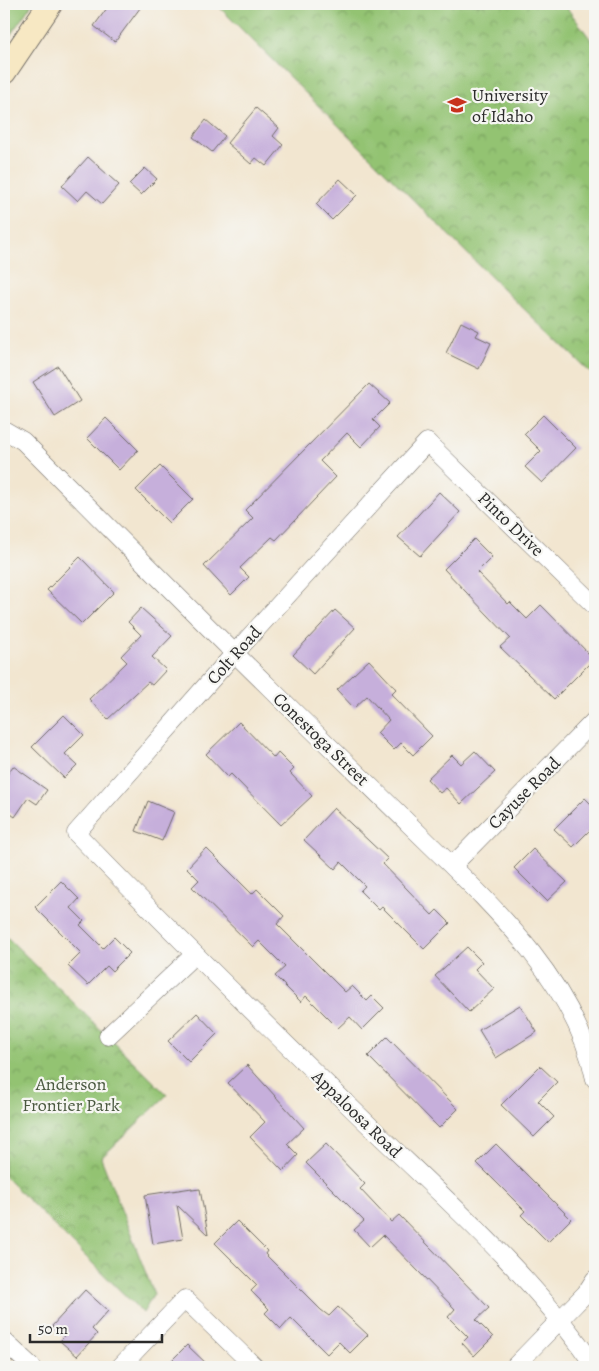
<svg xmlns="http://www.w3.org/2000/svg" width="599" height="1371" viewBox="0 0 599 1371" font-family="Alegreya,serif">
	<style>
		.park { fill: url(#park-crowns); stroke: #5f774e }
		.garden { fill: #93c372; stroke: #5f774e }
		.building { fill: #c6afdb }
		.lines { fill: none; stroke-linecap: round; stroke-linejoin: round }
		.street-casing { stroke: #716c65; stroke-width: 19 }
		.secondary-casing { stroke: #716c65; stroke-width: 26 }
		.street { stroke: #fff; stroke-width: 18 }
		.secondary { stroke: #f7e8c3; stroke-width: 24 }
		.labels { text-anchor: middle; stroke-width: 4.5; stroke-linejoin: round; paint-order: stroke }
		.poi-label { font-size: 18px; fill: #2b2b2b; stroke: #f6f6f2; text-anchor: start }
		.street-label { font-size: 18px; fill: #2b2b2b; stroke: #f6f6f2 }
		.park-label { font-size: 18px; fill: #4a5940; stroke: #f6f6f2 }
	</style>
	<defs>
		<pattern id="park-crowns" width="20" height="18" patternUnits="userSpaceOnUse" patternTransform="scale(1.25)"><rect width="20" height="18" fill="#93c372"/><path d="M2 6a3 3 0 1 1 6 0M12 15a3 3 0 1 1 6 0" fill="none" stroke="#789f5e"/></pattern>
	</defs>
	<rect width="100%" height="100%" fill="#f6f6f2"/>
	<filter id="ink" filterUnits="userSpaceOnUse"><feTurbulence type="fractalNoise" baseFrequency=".02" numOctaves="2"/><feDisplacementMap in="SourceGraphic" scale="10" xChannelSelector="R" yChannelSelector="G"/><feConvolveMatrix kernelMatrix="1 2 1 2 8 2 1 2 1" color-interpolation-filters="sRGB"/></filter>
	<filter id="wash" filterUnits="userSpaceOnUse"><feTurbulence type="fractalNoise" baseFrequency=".0096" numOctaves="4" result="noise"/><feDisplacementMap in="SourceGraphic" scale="20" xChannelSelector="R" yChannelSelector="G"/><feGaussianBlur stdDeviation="1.12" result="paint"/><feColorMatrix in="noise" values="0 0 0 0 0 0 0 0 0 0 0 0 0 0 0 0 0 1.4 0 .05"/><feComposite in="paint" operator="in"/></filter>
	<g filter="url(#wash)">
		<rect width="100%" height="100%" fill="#f2e6d0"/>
		<!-- park -->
		<path class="park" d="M216,4H564L595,45V377L502,288Z
			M4,934L167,1095L101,1158L154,1294L143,1313L4,1176Z"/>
		<!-- garden -->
		<path class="garden" d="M4,4H32L4,44Z"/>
		<g id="blocks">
			<!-- building -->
			<path class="building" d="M110,4H143L115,42L94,26Z
				M256,108L279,128L273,136L283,145L266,166L256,158L251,164L227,143Z
				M206,120L225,136L212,152L193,137Z
				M88,157L119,185L102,204L87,191L78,201L62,186Z
				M145,168L157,179L141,195L129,184Z
				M340,179L357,195L332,220L316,204Z
				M461,322L479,331L476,336L491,343L479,369L446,353Z
				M58,366L80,401L55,417L33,382Z
				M369,384L390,403L373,420L380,427L361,447L347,433L320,461L336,477L276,540L272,537L240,568L249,577L231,595L204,566L253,518L245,510Z
				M543,415L576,448L542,483L525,467L541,451L524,434Z
				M106,418L138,450L119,470L87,438Z
				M160,466L193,499L169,523L136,490Z
				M439,492L460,512L420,556L398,537Z
				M474,539L492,557L477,572L508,604L510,602L527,619L541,605L594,659L554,699L500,647L510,638L444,569Z
				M80,557L114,592L82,624L47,590Z
				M141,608L172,636L152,657L166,670L152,685L148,682L108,719L89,699L127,662L121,656L141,635L128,622Z
				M335,610L355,628L313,674L293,655Z
				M369,660L396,689L391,694L432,736L413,755L401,743L394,750L377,733L389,720L367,696L354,708L337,690Z
				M64,715L84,735L65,754L77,765L64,778L32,747Z
				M239,722L274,758L278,753L294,769L290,773L312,796L281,825L231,774L228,777L206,754Z
				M475,751L495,772L461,804L446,788L440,793L427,779L452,755L461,764Z
				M13,766L47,790L37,804L28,798L15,817L4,809V779Z
				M585,798L595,808V825L573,847L554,829Z
				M148,801L174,812L162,841L136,831Z
				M334,808L388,859L383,864L432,915L437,910L450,923L424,949L382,907L379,910L360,891L365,886L341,862L335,869L304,840Z
				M206,848L252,894L257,889L284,916L277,924L345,992L352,986L367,1001L372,996L384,1008L362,1030L350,1017L338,1028L306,996L301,1002L275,976L285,967L259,941L253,947L192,887L199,880L187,868Z
				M533,849L567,882L547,901L514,868Z
				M61,881L79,899L71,908L84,921L80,925L103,948L114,937L130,953L112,971L107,966L88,985L68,966L81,953L35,907Z
				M467,947L482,962L475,969L494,989L469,1012L435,976Z
				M520,1005L537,1032L496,1058L479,1030Z
				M197,1013L217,1034L189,1062L168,1041Z
				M387,1037L458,1109L439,1128L368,1056Z
				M247,1065L304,1128L287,1144L298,1155L283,1171L250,1137L265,1122L228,1083Z
				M540,1066L557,1082L538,1101L554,1117L534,1137L501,1105Z
				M326,1144L365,1184L360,1189L391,1222L399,1215L489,1308L476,1320L493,1337L474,1356L462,1343L468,1337L448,1317L455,1309L383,1235L370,1247L354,1230L364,1221L306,1163Z
				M496,1144L571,1219L548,1242L521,1215L525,1211L477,1163Z
				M192,1188V1190L200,1189L208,1235L177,1205L183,1239L153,1244L145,1195Z
				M237,1221L267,1251L265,1254L321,1310L329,1316L338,1307L368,1335L350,1353L339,1342L327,1354L291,1318L281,1329L265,1313L269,1309L251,1291L257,1285L215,1243Z
				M85,1290L108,1311L92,1329L97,1334L77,1356L60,1341L64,1337L52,1326Z
				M187,1345L210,1367H165Z"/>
		</g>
	</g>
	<g filter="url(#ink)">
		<use href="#blocks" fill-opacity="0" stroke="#716c65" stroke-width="1"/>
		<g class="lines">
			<!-- street casing -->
			<g class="street-casing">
				<path id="street" d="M4,430L23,441C105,523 186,606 269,687C315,733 362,778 409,824C481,895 574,976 595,1079
					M595,606L427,442L234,654L76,833C174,935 275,1034 376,1132C451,1204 537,1281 595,1367
					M452,866L595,720
					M108,1036L194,955
					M4,1341L32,1367
					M120,1367L185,1299L255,1367
					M514,1367L586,1293L595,1279"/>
			</g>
			<!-- secondary casing -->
			<g class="secondary-casing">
				<path id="secondary" d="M4,72L50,4"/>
			</g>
			<!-- street -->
			<use href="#street" class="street"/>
			<!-- secondary -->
			<use href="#secondary" class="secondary"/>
		</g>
	</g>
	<!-- icons -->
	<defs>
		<g id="university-bare" transform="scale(1.5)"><path d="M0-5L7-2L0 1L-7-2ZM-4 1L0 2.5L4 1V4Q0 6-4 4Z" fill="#c8321e" stroke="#f6f6f2" stroke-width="2.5" paint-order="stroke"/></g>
	</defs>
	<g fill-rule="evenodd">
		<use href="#university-bare" x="457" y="105"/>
	</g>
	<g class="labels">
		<!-- poi labels -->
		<g class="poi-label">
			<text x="472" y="101">University<tspan x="472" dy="21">of Idaho</tspan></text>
		</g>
		<!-- street labels -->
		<g class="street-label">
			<text transform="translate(511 524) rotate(44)" y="6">Pinto Drive</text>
			<text transform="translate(234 655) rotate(-48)" y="6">Colt Road</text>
			<text transform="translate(321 739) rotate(44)" y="6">Conestoga Street</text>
			<text transform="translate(524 793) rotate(-45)" y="6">Cayuse Road</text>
			<text transform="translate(357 1114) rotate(44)" y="6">Appaloosa Road</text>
		</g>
		<!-- park labels -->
		<g class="park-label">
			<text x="71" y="1090">Anderson<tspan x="71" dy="21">Frontier Park</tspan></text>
		</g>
	</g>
	<!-- margin -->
	<rect width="599" height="1371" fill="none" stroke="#f6f6f2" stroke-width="20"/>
	<!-- scale -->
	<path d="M30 1334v8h132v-8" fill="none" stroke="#2b2b2b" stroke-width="2.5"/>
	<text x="38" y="1334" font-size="15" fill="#2b2b2b" stroke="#f6f6f2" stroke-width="4" paint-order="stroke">50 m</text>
</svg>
